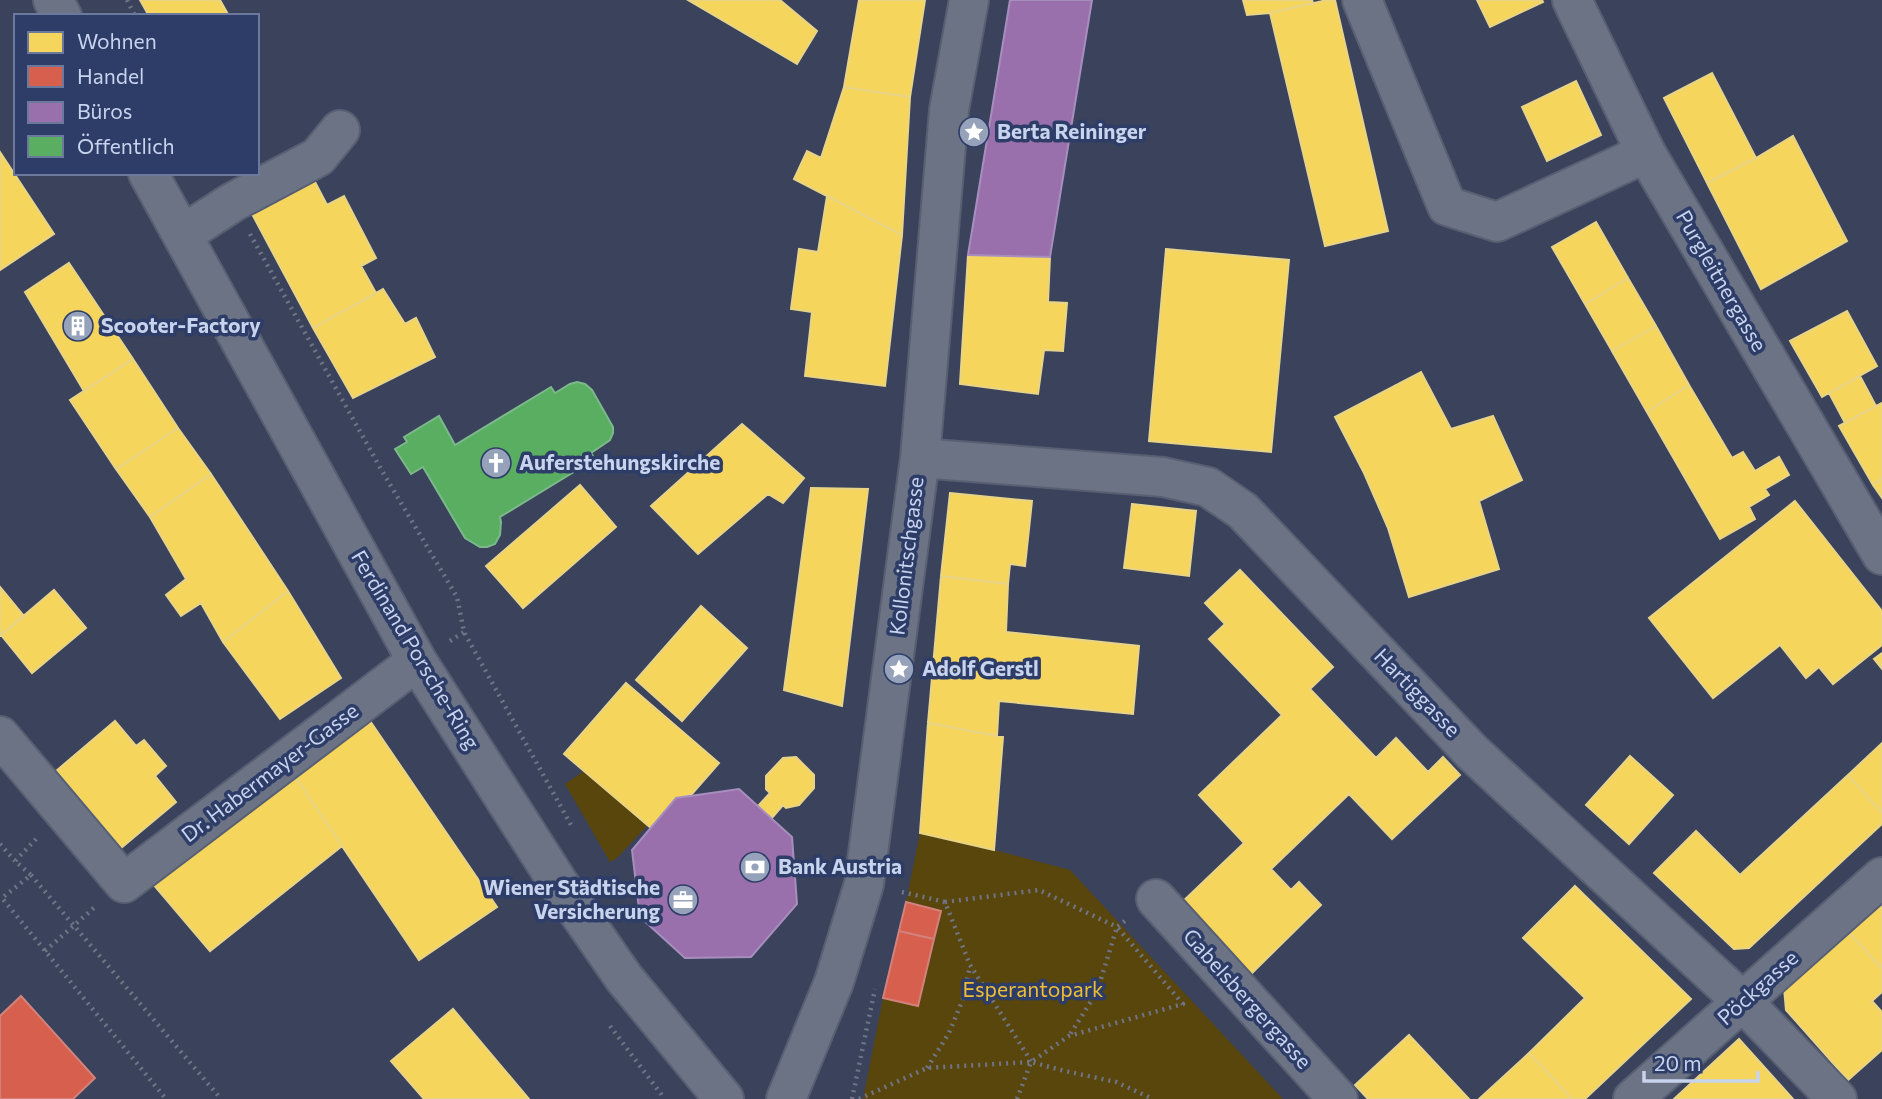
<svg xmlns="http://www.w3.org/2000/svg" width="1882" height="1099" viewBox="0 0 1882 1099" font-family="Commissioner,sans-serif">
	<style>
		.green { fill: #59460c }
		.homes { fill: #f6d55c; stroke: #e8d488; stroke-width: 2 }
		.shops { fill: #d6604d; stroke: #d2827d; stroke-width: 2 }
		.offices { fill: #9970ab; stroke: #a78ebf; stroke-width: 2 }
		.public { fill: #5aae61; stroke: #7bb98b; stroke-width: 2 }
		.lines { fill: none; stroke-linecap: round; stroke-linejoin: round }
		.minor-casing { stroke: #585f73; stroke-width: 42 }
		.path { stroke: #6f7586; stroke-width: 4.5; stroke-dasharray: 2 5; stroke-linecap: butt }
		.minor { stroke: #6b7385; stroke-width: 38 }
		.labels { text-anchor: middle; stroke-width: 7; stroke-linejoin: round; paint-order: stroke }
		.poi-label { font-size: 21px; font-weight: bold; fill: #c8d3ed; stroke: #2d3d68; text-anchor: start }
		.street-label { font-size: 21px; fill: #c8d3ed; stroke: #2d3d68 }
		.park-label { font-size: 21px; fill: #efbe34; stroke: #2d3d68 }
	</style>
	<rect width="100%" height="100%" fill="#3a435b"/>
	<!-- green -->
	<path class="green" d="M584,771L648,825L616,859L610,862L565,784Z
		M920,833L994,850L1070,870L1283,1099H863L883,998L918,1006L941,911L906,902Z"/>
	<!-- homes -->
	<path class="homes" d="M140,0H220L229,16H149Z
		M688,0H780L817,31L797,64Z
		M859,0H925L910,97L844,87Z
		M1243,0H1312L1313,3L1270,13L1247,15Z
		M1327,0H1335L1388,231L1325,246L1270,13Z
		M1477,0H1542L1543,2L1490,27Z
		M1712,73L1756,158L1707,183L1664,98Z
		M1576,81L1601,135L1547,161L1522,107Z
		M844,87L910,97L902,235L794,179L807,151L821,158Z
		M1793,136L1847,241L1761,289L1707,183L1756,158Z
		M0,152L54,234L0,270Z
		M314,180L327,205L344,196L376,258L361,266L376,293L313,328L252,214Z
		M827,196L902,235L885,386L805,376L812,312L791,309L799,249L818,252Z
		M1596,222L1628,278L1585,304L1552,247Z
		M1166,249L1289,260L1271,452L1149,441Z
		M968,255L1050,257L1048,302L1067,303L1063,351L1044,350L1038,394L960,384Z
		M69,263L133,359L84,391L25,292Z
		M1628,278L1656,326L1612,351L1585,304Z
		M383,289L405,324L416,318L435,357L353,398L313,328Z
		M1847,311L1877,366L1822,397L1790,341Z
		M1656,326L1689,385L1647,412L1612,351Z
		M133,359L178,428L116,469L70,400Z
		M1421,372L1451,429L1493,416L1522,480L1479,501L1499,569L1409,597L1388,528L1364,473L1335,417Z
		M1860,376L1876,406L1845,423L1829,393Z
		M1689,385L1732,458L1743,452L1755,471L1779,457L1789,475L1765,489L1769,495L1749,507L1755,519L1720,539L1647,412Z
		M1882,403V478L1873,485L1839,426Z
		M742,424L804,478L783,503L768,494L698,554L651,506Z
		M178,428L211,474L150,517L116,469Z
		M211,474L288,591L223,642L201,603L181,616L166,595L186,579L150,517Z
		M1882,478V498L1873,485Z
		M580,485L616,527L523,608L486,566Z
		M811,488L868,489L842,706L784,690Z
		M950,493L1032,501L1025,566L1010,564L1008,584L941,576Z
		M1795,501L1882,611V645L1833,684L1819,667L1806,678L1780,645L1713,698L1649,618Z
		M1132,504L1196,511L1189,576L1124,568Z
		M1240,570L1333,667L1310,689L1376,758L1396,738L1428,772L1443,757L1460,775L1392,839L1349,794L1271,869L1291,890L1299,882L1321,905L1247,978L1178,906L1244,843L1199,795L1282,715L1209,639L1225,624L1205,603Z
		M941,576L1008,584L1006,632L1139,646L1133,714L999,701L997,736L928,723Z
		M0,587L24,616L0,636Z
		M54,590L86,628L32,673L1,635Z
		M288,591L341,678L280,719L223,642Z
		M701,606L747,648L682,721L636,680Z
		M1882,653V669L1874,659Z
		M626,683L719,763L691,795L676,798L651,828L564,754Z
		M368,718L497,907L419,960L292,772Z
		M115,721L136,746L144,740L166,766L155,776L176,802L121,848L56,771Z
		M928,723L1003,737L994,850L920,833Z
		M1882,743V813L1848,775Z
		M1630,756L1673,795L1629,844L1586,805Z
		M796,757L814,775V788L799,805L786,808L783,805L771,819L758,806L770,793L766,789V776L783,758Z
		M292,772L342,846L210,951L152,883Z
		M1848,775L1882,813V824L1749,948L1734,949L1654,873L1696,831L1740,875Z
		M1575,886L1691,999L1585,1099H1572L1529,1053L1585,998L1523,938Z
		M1882,901V969L1848,931Z
		M1848,931L1882,969V992L1872,1001L1882,1012V1050L1848,1080L1786,1010L1784,988Z
		M453,1009L529,1099H424L391,1061Z
		M1409,1035L1469,1099H1368L1355,1085Z
		M1739,1039L1793,1099H1674Z
		M1529,1053L1572,1099H1479Z"/>
	<!-- shops -->
	<path class="shops" d="M906,902L941,911L934,939L899,931Z
		M899,931L934,939L918,1006L883,998Z
		M21,996L95,1078L73,1099H0V1016Z"/>
	<!-- offices -->
	<path class="offices" d="M1010,0H1092L1050,257L968,255Z
		M739,789L792,837L797,904L751,957L685,958L640,917L632,850L676,798Z"/>
	<!-- public -->
	<path class="public" d="M577,382L585,384L592,390L613,427V433L610,440L591,453L595,459L500,517L501,522L500,535L495,544L487,547H480L465,538L423,467L411,474L395,449L407,442L404,437L439,416L455,445L551,387L555,393L570,384Z"/>
	<g class="lines">
		<!-- minor casing -->
		<g class="minor-casing">
			<path id="minor" d="M53,0L62,16
				M1362,0L1447,206L1497,222L1646,153
				M1572,0L1646,153L1882,555
				M148,173L417,661L559,884L624,978L724,1099
				M182,235L233,202L318,157L340,130
				M920,458L1163,477L1208,487L1243,511L1472,752L1743,1002L1837,1099
				M0,736L124,883L417,661
				M1156,899L1338,1099
				M786,1099L834,982L864,884L920,458L949,110L969,0
				M1633,1099L1882,877"/>
		</g>
		<!-- path -->
		<path class="path" d="M127,0L135,16
			M250,234L382,471L457,597L464,632L571,825
			M450,641L464,632
			M36,839L15,861L31,875L2,898L166,1099
			M0,844L15,861
			M31,875L221,1099
			M902,892L945,902L970,965L1031,1061
			M945,902L1039,890L1117,927L1126,920
			M45,951L96,906
			M610,1026L661,1094L663,1099
			M927,1068L949,1033L963,999L970,966
			M852,1099L875,989
			M859,1099L927,1068L1031,1062L1069,1036L1183,1004L1117,927L1097,992L1069,1036
			M1017,1099L1031,1062L1065,1071L1116,1082L1153,1099"/>
		<!-- minor -->
		<use href="#minor" class="minor"/>
	</g>
	<!-- icons -->
	<defs>
		<g id="sight-disc" transform="scale(1.575)"><circle r="9.5" fill="#96a1ba" stroke="#2d3d68"/><path d="M0-6L1.8-2.2L6-1.7L2.9 1.2L3.7 5.4L0 3.3L-3.7 5.4L-2.9 1.2L-6-1.7L-1.8-2.2Z" fill="#fff"/></g>
		<g id="building-disc" transform="scale(1.575)"><circle r="9.5" fill="#96a1ba" stroke="#2d3d68"/><path d="M-4-6H4V6H1V3H-1V6H-4ZM-2.5-4.3h1.7v1.8h-1.7ZM.8-4.3h1.7v1.8H.8ZM-2.5-1h1.7V.8h-1.7ZM.8-1h1.7V.8H.8Z" fill="#fff"/></g>
		<g id="church-disc" transform="scale(1.575)"><circle r="9.5" fill="#96a1ba" stroke="#2d3d68"/><path d="M-1.2-6h2.4v3.5h3.3v2.4h-3.3V6h-2.4V-.1h-3.3v-2.4h3.3Z" fill="#fff"/></g>
		<g id="bank-disc" transform="scale(1.575)"><circle r="9.5" fill="#96a1ba" stroke="#2d3d68"/><path d="M-6-4H6V4H-6ZM0-2.3a2.3 2.3 0 1 0 0 4.6a2.3 2.3 0 1 0 0-4.6Z" fill="#fff"/></g>
		<g id="office-disc" transform="scale(1.575)"><circle r="9.5" fill="#96a1ba" stroke="#2d3d68"/><path d="M-6-3h4V-5.5h4V-3h4V5H-6ZM-1-4.5V-3h2v-1.5ZM-6 0V1H6V0Z" fill="#fff"/></g>
	</defs>
	<g fill-rule="evenodd">
		<use href="#sight-disc" x="974" y="132"/>
		<use href="#building-disc" x="78" y="326"/>
		<use href="#church-disc" x="496" y="463"/>
		<use href="#sight-disc" x="899" y="669"/>
		<use href="#bank-disc" x="755" y="867"/>
		<use href="#office-disc" x="683" y="900"/>
	</g>
	<g class="labels">
		<!-- poi labels -->
		<g class="poi-label">
			<text x="997" y="139">Berta Reininger</text>
			<text x="101" y="333">Scooter-Factory</text>
			<text x="519" y="470">Auferstehungskirche</text>
			<text x="922" y="676">Adolf Gerstl</text>
			<text x="778" y="874">Bank Austria</text>
			<text x="660" y="895" text-anchor="end">Wiener Städtische<tspan x="660" dy="24">Versicherung</tspan></text>
		</g>
		<!-- street labels -->
		<g class="street-label">
			<text transform="translate(1721 281) rotate(60)" y="7">Purgleitnergasse</text>
			<text transform="translate(907 556) rotate(-83)" y="7">Kollonitschgasse</text>
			<text transform="translate(415 650) rotate(59)" y="7">Ferdinand Porsche-Ring</text>
			<text transform="translate(1417 693) rotate(46)" y="7">Hartiggasse</text>
			<text transform="translate(270 773) rotate(-37)" y="7">Dr. Habermayer-Gasse</text>
			<text transform="translate(1758 988) rotate(-42)" y="7">Pöckgasse</text>
			<text transform="translate(1247 999) rotate(48)" y="7">Gabelsbergergasse</text>
		</g>
		<!-- park labels -->
		<g class="park-label">
			<text x="1033" y="997">Esperantopark</text>
		</g>
	</g>
	<!-- legend -->
	<rect x="14" y="14" width="245" height="161" fill="#2d3d68" stroke="#6b799d" stroke-width="2"/>
	<rect x="28" y="32" width="35" height="21" fill="#f6d55c" stroke="#6b799d" stroke-width="2"/>
	<text x="77" y="49" font-size="21" fill="#c8d3ed">Wohnen</text>
	<rect x="28" y="66" width="35" height="21" fill="#d6604d" stroke="#6b799d" stroke-width="2"/>
	<text x="77" y="84" font-size="21" fill="#c8d3ed">Handel</text>
	<rect x="28" y="102" width="35" height="21" fill="#9970ab" stroke="#6b799d" stroke-width="2"/>
	<text x="77" y="119" font-size="21" fill="#c8d3ed">Büros</text>
	<rect x="28" y="136" width="35" height="21" fill="#5aae61" stroke="#6b799d" stroke-width="2"/>
	<text x="77" y="154" font-size="21" fill="#c8d3ed">Öffentlich</text>
	<!-- scale -->
	<path d="M1644 1071v10h114v-10" fill="none" stroke="#c8d3ed" stroke-width="3.5"/>
	<text x="1654" y="1071" font-size="21" fill="#c8d3ed" stroke="#2d3d68" stroke-width="5" paint-order="stroke">20 m</text>
</svg>
